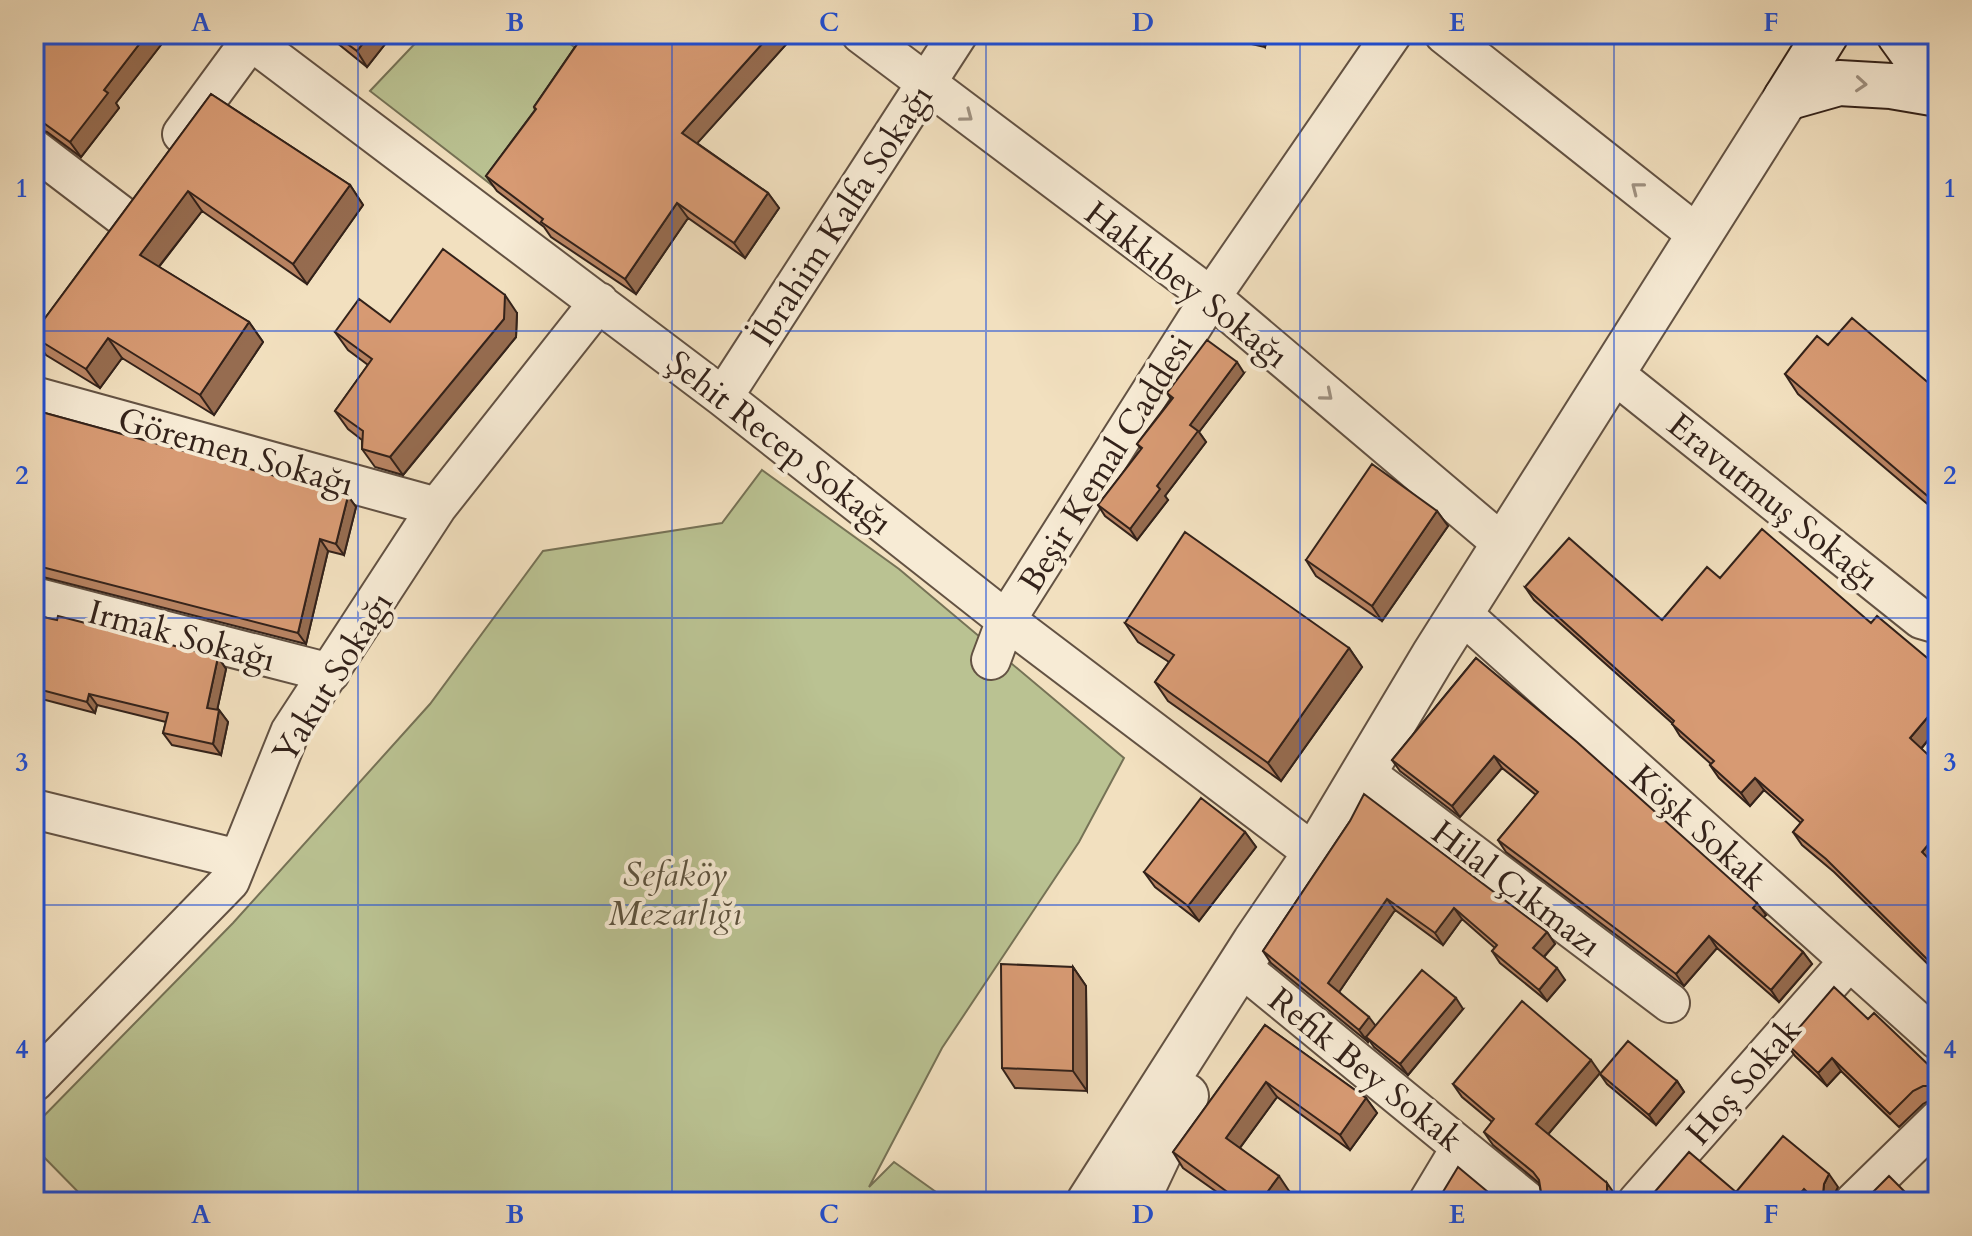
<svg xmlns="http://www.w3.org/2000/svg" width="1972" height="1236" viewBox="0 0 1972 1236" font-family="Cardo,serif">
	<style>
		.green { fill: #bac292; stroke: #767256; stroke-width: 2 }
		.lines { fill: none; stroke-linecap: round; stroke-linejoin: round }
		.minor-casing { stroke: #635243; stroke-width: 42 }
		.tertiary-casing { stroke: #635243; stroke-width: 48 }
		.secondary-casing { stroke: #33221a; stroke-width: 48 }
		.minor { stroke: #f7ebd5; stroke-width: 38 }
		.tertiary { stroke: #f7ebd5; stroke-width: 44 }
		.secondary { stroke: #f7ebd5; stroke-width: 44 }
		.wall { fill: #b98463; stroke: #33221a; stroke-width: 2 }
		.shaded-wall { fill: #966c50; stroke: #33221a; stroke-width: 2 }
		.building { fill: #d79a73; stroke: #33221a; stroke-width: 2 }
		.oneway { stroke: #9f9181 }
		.grid { fill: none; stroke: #1d4ed8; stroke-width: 2; stroke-opacity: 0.55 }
		.labels { text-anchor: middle; stroke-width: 8; stroke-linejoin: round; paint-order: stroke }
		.street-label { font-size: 34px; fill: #33221a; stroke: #f7ebd5 }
		.park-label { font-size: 34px; font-style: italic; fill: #5c523e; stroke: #f7ebd5 }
		.neatline { fill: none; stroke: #1d4ed8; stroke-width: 3 }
		.grid-label { font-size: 26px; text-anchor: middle; font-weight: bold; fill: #1d4ed8 }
	</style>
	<rect width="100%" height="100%" fill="#f2e0bf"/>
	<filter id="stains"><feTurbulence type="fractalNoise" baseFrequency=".0025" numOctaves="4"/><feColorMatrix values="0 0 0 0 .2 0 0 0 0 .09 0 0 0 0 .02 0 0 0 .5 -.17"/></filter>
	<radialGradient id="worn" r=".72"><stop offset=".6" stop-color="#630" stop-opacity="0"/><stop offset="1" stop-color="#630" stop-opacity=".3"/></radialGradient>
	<!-- green -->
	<path class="green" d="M424,34H558L584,55L493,186L370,91Z
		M762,470L899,569L1124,758L1079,842L942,1048L869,1187L894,1162L950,1202H88L34,1147V1126L233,923L430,704L543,551L722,523Z"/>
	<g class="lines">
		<!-- minor casing -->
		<g class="minor-casing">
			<path id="minor" d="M242,34L723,397L1006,620L1315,854
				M861,34L1211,297L1504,545
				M1444,34L1699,236
				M182,134L251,40
				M34,149L122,216
				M1613,373L1921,619L1938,624
				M34,396L437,507
				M723,397L958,34
				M34,597L330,673
				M1461,613L1938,1040
				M991,660L1006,620L1211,297L1392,34
				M1364,772L1670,1003
				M34,809L238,859
				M1240,966L1528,1202
				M34,1082L230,881L290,732L437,507L599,302
				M1428,1202L1461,1147
				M1637,1202L1849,961
				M1854,1202L1938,1120"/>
		</g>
		<!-- tertiary casing -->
		<g class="tertiary-casing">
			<path id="tertiary" d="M1089,1202L1255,942L1315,854L1434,655L1786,98
				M1136,1202L1186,1096"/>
		</g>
		<!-- secondary casing -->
		<g class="secondary-casing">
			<path id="secondary" d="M1899,34L1938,88
				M1786,98L1839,83L1891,86L1938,94
				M1786,98L1826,34"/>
		</g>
		<!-- minor -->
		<use href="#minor" class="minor"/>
		<!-- tertiary -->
		<use href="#tertiary" class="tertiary"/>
		<!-- secondary -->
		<use href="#secondary" class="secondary"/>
	</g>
	<!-- wall -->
	<path class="wall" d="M34,34L164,41L116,103L119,108L81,157L47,132L34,128Z
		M326,34H393L367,67Z
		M571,34H788L791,39L697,143L768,193L779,208L745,258L688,218L636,294L551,237L544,227L497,191L486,176L535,110L534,107L579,41Z
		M1207,34H1268L1265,47Z
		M211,94L350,185L363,205L307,284L202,211L159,267L249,322L263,342L214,415L122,358L100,388L46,355L34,338V333Z
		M517,313L516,337L403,475L375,467L362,449V440L348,429L335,411L368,365L348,350L335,332L390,322Z
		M1828,345L1938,391V513L1798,394L1785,374Z
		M1244,373L1199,432L1206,442L1165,496L1168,500L1137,540L1105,516L1098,505L1141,449L1137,444L1171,399L1167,393Z
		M34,410L348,496L356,507L344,555L328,551L306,644L39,576H34Z
		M1437,511L1448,526L1382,621L1316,576L1306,560Z
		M1720,578L1871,623L1938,667V728L1921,749L1932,863L1938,868V974L1834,872L1802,845L1793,832L1801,823L1764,790L1750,806L1719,778L1710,765L1711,764L1680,736L1672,723L1534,600L1525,587L1662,620Z
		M34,615L218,657L226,669L217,710H219L228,722L221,755L172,745L163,733L166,722L97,705L95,713L34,697Z
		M1125,623L1349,648L1362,667L1281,781L1168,701L1155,682L1169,662L1138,642Z
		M1476,658L1766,915L1763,918L1803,952L1812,964L1779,1002L1717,948L1684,986L1506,852L1498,840L1536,795L1502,768L1460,817L1400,771L1392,760Z
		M1350,821L1547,932L1555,944L1544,957L1565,980L1547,1001L1500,963L1492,951L1495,948L1462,919L1443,945L1395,910L1339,992L1375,1026L1463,1009L1408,1075L1374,1047L1369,1040L1368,1042L1271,963L1263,951Z
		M1245,832L1256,847L1199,921L1155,887L1144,872Z
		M1073,967L1086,986L1087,1091L1015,1088L1002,1068Z
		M1868,1019L1938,1074V1099H1932L1923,1104L1899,1127L1841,1071L1827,1086L1795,1056L1786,1043Z
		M1265,1025L1366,1098L1377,1113L1350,1150L1277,1097L1240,1148L1289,1191L1282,1202H1231L1183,1168L1173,1152Z
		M1600,1073L1548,1134L1616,1196V1202H1536L1541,1192L1539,1183L1493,1145L1484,1132L1492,1122L1462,1097L1453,1084Z
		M1600,1074L1677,1081L1684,1092L1656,1125L1607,1084Z"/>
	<!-- shaded-wall -->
	<path class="shaded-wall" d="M147,34H160L164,41L116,103L119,108L81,157L70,142L104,90Z
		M370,34H393L367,67L357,51Z
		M771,34H788L791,39L693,148L682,133Z
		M1256,34H1268L1265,47Z
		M350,185L363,205L307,284L293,264Z
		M188,191L202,211L153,274L140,255Z
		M768,193L779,208L745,258L734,243Z
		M677,203L688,218L636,294L625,279Z
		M34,218L38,229L34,234Z
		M505,295L517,313L516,337L403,475L390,457Z
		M249,322L263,342L214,415L200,395Z
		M108,338L122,358L100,388L86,369Z
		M1237,362L1244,373L1199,432L1206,442L1165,496L1168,500L1137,540L1130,529L1157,486L1190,425Z
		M348,496L356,507L344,555L336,544Z
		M1437,511L1448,526L1382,621L1372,606Z
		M320,539L328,551L306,644L298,633Z
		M1349,648L1362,667L1281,781L1268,763Z
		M218,657L226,669L215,720L207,708Z
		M89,694L97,705L95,713L87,702Z
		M1938,705V728L1919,751L1910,738Z
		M219,710L228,722L221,755L213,744Z
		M1494,756L1502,768L1460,817L1452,806Z
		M1755,778L1764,790L1750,806L1741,793Z
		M1245,832L1256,847L1199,921L1188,906Z
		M1938,833V856L1931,865L1922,852Z
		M1387,899L1395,910L1337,995L1328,983Z
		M1757,903L1766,915L1761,920L1753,908Z
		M1454,908L1462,919L1443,945L1435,933Z
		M1547,932L1555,944L1541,960L1533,948Z
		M1709,936L1717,948L1684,986L1676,974Z
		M1803,952L1812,964L1779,1002L1771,990Z
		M1073,967L1086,986L1087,1091L1073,1071Z
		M1557,968L1565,980L1547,1001L1539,990Z
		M1456,998L1463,1009L1408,1075L1400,1064Z
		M1369,1017L1378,1029L1366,1037L1369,1040L1368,1042L1359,1030Z
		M1832,1058L1841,1071L1827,1086L1818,1073Z
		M1591,1060L1600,1073L1545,1138L1536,1124Z
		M1677,1081L1684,1092L1656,1125L1649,1115Z
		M1266,1082L1277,1097L1236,1153L1226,1138Z
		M1366,1098L1377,1113L1350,1150L1340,1135Z
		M1829,1174L1838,1187L1833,1197V1202H1828L1823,1194L1824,1184Z
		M1279,1176L1289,1191L1282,1202H1260Z
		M1607,1183L1616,1196V1202H1611L1607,1197Z
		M1804,1189L1813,1202H1793Z"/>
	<!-- building -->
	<path class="building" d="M34,34H147L104,90L108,93L70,142L34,116Z
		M334,34H370L357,51Z
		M579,34H771L682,133L768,193L734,243L677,203L625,279L541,222L543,219L486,176L536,109L534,107L582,37Z
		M211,94L350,185L293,264L188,191L140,255L249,322L200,395L108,338L86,369L34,337V333Z
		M443,249L505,295L504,319L390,457L362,449L363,431L335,411L372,359L335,332L359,299L390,322Z
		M1852,318L1938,391V505L1785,374L1817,336L1828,345Z
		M1207,340L1237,362L1190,425L1198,431L1157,486L1160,489L1130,529L1098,505L1142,448L1137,444L1173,398L1167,393Z
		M34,410L348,496L336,544L320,539L298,633L34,565Z
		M1372,464L1437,511L1372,606L1306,560Z
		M1762,529L1871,623L1877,616L1938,667V705L1910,738L1938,764V833L1922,852L1938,868V970L1826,859L1793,832L1803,820L1755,778L1741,793L1710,765L1714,761L1672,724L1674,721L1525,587L1569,538L1662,620L1707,567L1720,578Z
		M1185,532L1349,648L1268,763L1155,682L1174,655L1125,623Z
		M34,615L57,620L58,616L218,657L207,708L219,710L213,744L163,733L168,713L89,694L87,702L34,688Z
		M1476,658L1577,742L1757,903L1753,908L1803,952L1771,990L1709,936L1676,974L1498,840L1538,792L1494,756L1452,806L1392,760Z
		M1364,794L1547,932L1533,948L1557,968L1539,990L1492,951L1497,945L1454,908L1435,933L1387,899L1328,983L1369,1017L1359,1030L1263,951L1350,821Z
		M1201,798L1245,832L1188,906L1144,872Z
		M1001,964L1073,967V1071L1002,1068Z
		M1422,970L1456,998L1400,1064L1366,1037Z
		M1834,987L1868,1019L1874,1013L1938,1074V1088L1934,1086H1923L1913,1091L1890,1114L1832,1058L1818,1073L1786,1043Z
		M1522,1001L1591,1060L1536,1124L1607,1183V1197L1611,1202H1555L1554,1201L1552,1202H1536L1541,1192L1539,1180L1533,1172L1484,1132L1494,1119L1453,1084Z
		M1265,1025L1366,1098L1340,1135L1266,1082L1226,1138L1279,1176L1260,1202H1241L1173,1152Z
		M1628,1041L1677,1081L1649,1115L1600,1074Z
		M1938,1128V1140L1933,1134Z
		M1783,1136L1829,1174L1824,1184L1823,1194L1828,1202H1817L1804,1189L1793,1202H1646L1689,1152L1736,1192Z
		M1458,1167L1500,1202H1435L1438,1200Z
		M1889,1176L1915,1202H1863Z"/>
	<!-- one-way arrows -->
	<defs><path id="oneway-chevron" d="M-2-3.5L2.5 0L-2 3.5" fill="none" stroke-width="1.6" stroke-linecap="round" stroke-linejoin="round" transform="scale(2)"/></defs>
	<g class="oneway">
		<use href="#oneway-chevron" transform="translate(1861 84) rotate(4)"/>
		<use href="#oneway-chevron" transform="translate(967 116) rotate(37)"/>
		<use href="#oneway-chevron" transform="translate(1637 188) rotate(-142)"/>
		<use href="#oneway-chevron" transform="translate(1327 395) rotate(40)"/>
	</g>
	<!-- grid -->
	<path class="grid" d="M358,34V1202M672,34V1202M986,34V1202M1300,34V1202M1614,34V1202M34,331H1938M34,618H1938M34,905H1938"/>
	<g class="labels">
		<!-- street labels -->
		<g class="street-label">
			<text transform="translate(841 215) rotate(-57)" y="12">İbrahim Kalfa Sokağı</text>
			<text transform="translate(1187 284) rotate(38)" y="12">Hakkıbey Sokağı</text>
			<text transform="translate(780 442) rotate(38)" y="12">Şehit Recep Sokağı</text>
			<text transform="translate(236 451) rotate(16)" y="12">Göremen Sokağı</text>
			<text transform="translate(1105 463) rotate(-58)" y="12">Beşir Kemal Caddesi</text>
			<text transform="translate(1774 501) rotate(39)" y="12">Eravutmuş Sokağı</text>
			<text transform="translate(182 635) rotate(15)" y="12">Irmak Sokağı</text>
			<text transform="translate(332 677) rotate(-58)" y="12">Yakut Sokağı</text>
			<text transform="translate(1699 827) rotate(42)" y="12">Köşk Sokak</text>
			<text transform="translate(1517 888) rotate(37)" y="12">Hilal Çıkmazı</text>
			<text transform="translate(1366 1069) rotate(39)" y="12">Refik Bey Sokak</text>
			<text transform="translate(1743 1081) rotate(-49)" y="12">Hoş Sokak</text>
		</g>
		<!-- park labels -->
		<g class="park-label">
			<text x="675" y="886">Sefaköy<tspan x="675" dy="39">Mezarlığı</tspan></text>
		</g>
	</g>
	<!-- margin -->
	<rect width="1972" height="1236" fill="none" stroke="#f2e0bf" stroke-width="88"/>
	<rect x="44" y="44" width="1884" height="1148" class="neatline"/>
	<g class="grid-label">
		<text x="201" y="31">A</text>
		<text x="515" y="31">B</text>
		<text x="829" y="31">C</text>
		<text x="1143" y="31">D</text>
		<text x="1457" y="31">E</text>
		<text x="1771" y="31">F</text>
		<text x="22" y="197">1</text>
		<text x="1950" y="197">1</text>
		<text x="22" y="484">2</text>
		<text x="1950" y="484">2</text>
		<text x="22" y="771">3</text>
		<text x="1950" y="771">3</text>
		<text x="22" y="1058">4</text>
		<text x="1950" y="1058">4</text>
		<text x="201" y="1223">A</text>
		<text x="515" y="1223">B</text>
		<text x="829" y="1223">C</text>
		<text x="1143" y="1223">D</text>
		<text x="1457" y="1223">E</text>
		<text x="1771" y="1223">F</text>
	</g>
	<rect width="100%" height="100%" filter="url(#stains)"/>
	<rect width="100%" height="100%" fill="url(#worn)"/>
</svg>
